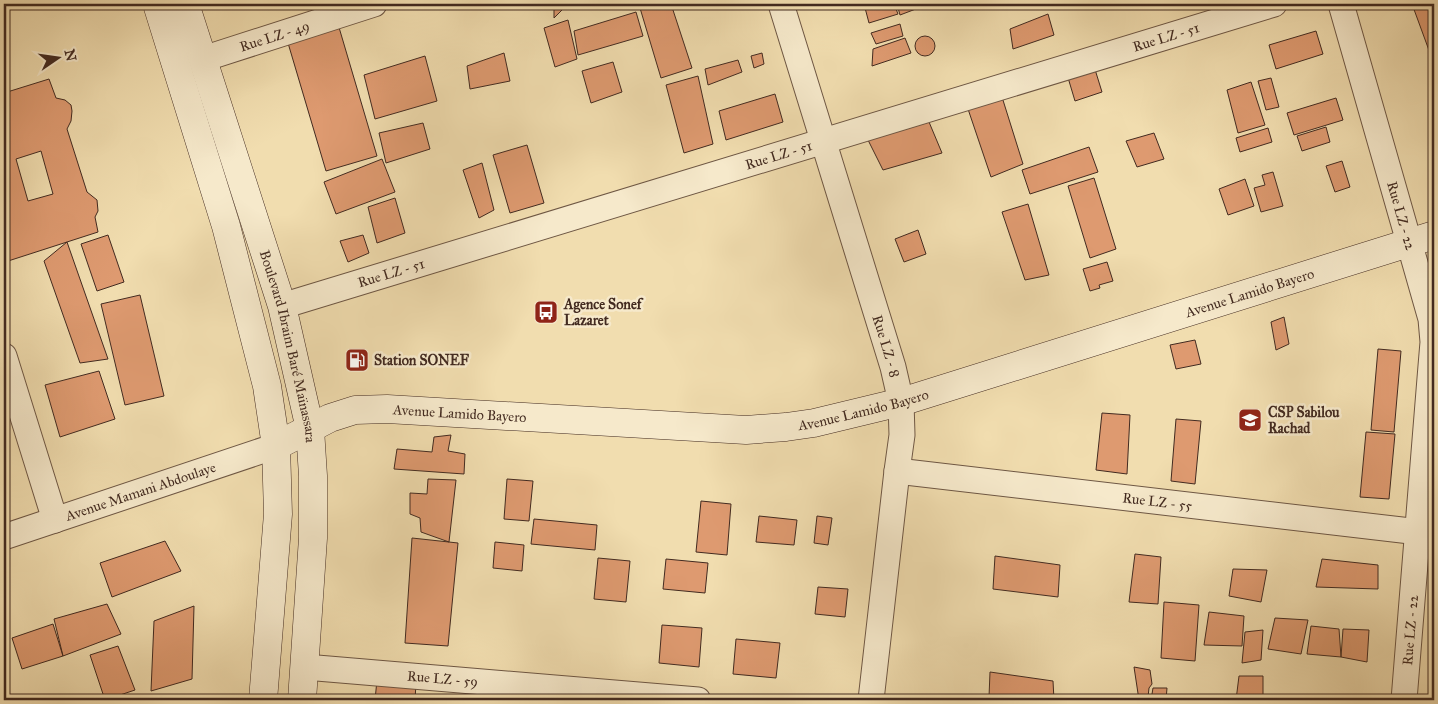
<svg xmlns="http://www.w3.org/2000/svg" width="1438" height="704" viewBox="0 0 1438 704" font-family="'IM FELL Great Primer',serif">
	<style>
		.building { fill: #de9a70; stroke: #422a20; fill-rule: evenodd }
		.lines { fill: none; stroke-linecap: round; stroke-linejoin: round }
		.street-casing { stroke: #6e5744; stroke-width: 27 }
		.secondary-casing { stroke: #422a20; stroke-width: 29 }
		.street { stroke: #f6e9cb; stroke-width: 25 }
		.secondary { stroke: #f6e9cb; stroke-width: 28 }
		.labels { text-anchor: middle; stroke-width: 5; stroke-linejoin: round; paint-order: stroke }
		.street-label { font-size: 14px; fill: #422a20; stroke: #f6e9cb }
		.poi-label { font-size: 14px; font-weight: bold; fill: #422a20; stroke: #f6e9cb; text-anchor: start }
	</style>
	<rect width="100%" height="100%" fill="#f1ddaf"/>
	<filter id="stains"><feTurbulence type="fractalNoise" baseFrequency=".004" numOctaves="4"/><feColorMatrix values="0 0 0 0 .2 0 0 0 0 .09 0 0 0 0 .02 0 0 0 .5 -.17"/></filter>
	<radialGradient id="worn" r=".72"><stop offset=".6" stop-color="#630" stop-opacity="0"/><stop offset="1" stop-color="#630" stop-opacity=".3"/></radialGradient>
	<!-- building -->
	<path class="building" d="M554,4H562L563,5V9L554,18Z
		M655,4H671L692,68L661,78L640,8Z
		M864,4H894L898,14L869,23Z
		M897,4H929L900,15Z
		M1412,4H1434V64Z
		M636,12L643,36L578,55L574,31Z
		M1048,14L1054,35L1013,49L1010,29Z
		M568,20L577,59L555,67L544,28Z
		M338,24L377,156L326,171L288,43Z
		M900,24L903,36L876,44L871,33Z
		M1316,31L1323,54L1276,69L1269,45Z
		M915 46a10 10 0 1 1 20 0a10 10 0 1 1-20 0Z
		M905,38L911,53L872,66L873,49Z
		M504,53L510,81L470,89L467,66Z
		M762,53L764,64L754,68L751,56Z
		M425,56L437,101L375,119L364,75Z
		M738,60L742,72L708,85L705,69Z
		M613,62L622,92L591,103L582,71Z
		M1093,63L1102,92L1075,101L1066,71Z
		M698,76L713,144L684,153L666,85Z
		M1271,78L1279,107L1266,110L1258,81Z
		M49,79L56,98L65,100L71,105L72,111L71,121L67,129L87,192L97,200L98,211L95,217L98,232L5,262L4,115L6,114L4,107V93ZM41,151L53,194L28,201L16,159Z
		M1251,82L1265,125L1238,133L1227,90Z
		M775,94L783,122L726,140L719,111Z
		M1002,97L1023,164L991,177L968,109Z
		M1336,98L1343,120L1294,135L1287,113Z
		M929,122L942,153L883,170L868,140Z
		M423,123L430,149L386,163L379,133Z
		M1326,127L1330,142L1302,151L1297,136Z
		M1268,128L1272,142L1240,152L1236,138Z
		M1154,133L1164,159L1137,167L1126,141Z
		M527,145L544,203L510,213L493,155Z
		M1089,147L1098,172L1030,194L1022,170Z
		M382,159L395,192L336,214L324,182Z
		M1342,161L1350,187L1335,192L1326,166Z
		M482,163L494,210L479,218L463,170Z
		M1273,172L1283,206L1261,212L1254,188L1265,185L1262,175Z
		M1094,178L1116,249L1090,258L1068,186Z
		M1245,179L1254,206L1228,215L1219,189Z
		M395,198L405,233L377,243L368,207Z
		M1028,204L1049,275L1025,280L1002,212Z
		M918,230L926,254L904,262L895,239Z
		M108,235L124,282L97,291L81,244Z
		M363,235L369,253L348,262L340,241Z
		M67,242L108,359L80,363L44,261Z
		M1107,262L1113,281L1099,285L1100,288L1090,291L1083,269Z
		M140,295L164,396L125,405L101,304Z
		M1284,317L1289,344L1276,350L1271,322Z
		M1195,340L1201,364L1176,369L1170,345Z
		M1378,349L1401,351L1394,432L1371,430Z
		M99,371L115,419L60,437L45,385Z
		M1102,413L1130,415L1127,474L1096,470Z
		M1176,419L1201,421L1195,484L1171,481Z
		M1366,432L1395,434L1389,499L1360,497Z
		M451,435L448,451L465,454L464,474L394,469L397,449L432,452L434,437Z
		M428,479L456,480L449,542L421,532L420,518L410,514V493L427,494Z
		M507,479L533,481L529,521L504,519Z
		M701,501L731,504L727,555L696,552Z
		M759,516L797,520L794,545L756,542Z
		M817,516L832,518L828,545L814,543Z
		M534,519L597,525L595,550L531,544Z
		M412,538L458,543L448,646L405,643Z
		M165,541L181,571L112,597L100,563Z
		M495,542L524,545L522,571L493,568Z
		M1135,554L1161,557L1158,604L1129,602Z
		M995,556L1060,565L1058,597L993,589Z
		M598,558L630,561L626,602L594,599Z
		M666,559L708,563L705,593L663,589Z
		M1322,559L1378,565V589L1316,587Z
		M1233,569L1267,570L1261,602L1229,596Z
		M818,587L848,589L845,617L815,614Z
		M1164,602L1199,605L1195,661L1161,658Z
		M107,604L121,634L63,656L54,619Z
		M194,606L192,679L151,691L154,621Z
		M1209,612L1244,616L1242,646L1204,645Z
		M1275,618L1308,620L1301,654L1268,649Z
		M53,624L63,656L22,669L12,638Z
		M662,625L702,628L699,667L659,663Z
		M1311,626L1339,629L1341,657L1307,654Z
		M1343,629L1369,630L1367,662L1341,657Z
		M1263,630L1261,660L1242,663L1245,632Z
		M736,639L780,643L776,678L733,674Z
		M118,646L135,690L105,700L90,655Z
		M1134,667L1150,670L1152,684L1149,688L1148,697L1142,700H1139Z
		M990,672L1053,681L1054,700H1020L989,697Z
		M1239,676H1263V700H1236Z
		M377,680L416,683L415,700H375Z
		M1153,688H1167L1166,700H1151Z"/>
	<g class="lines">
		<!-- street casing -->
		<g class="street-casing">
			<g id="street">
				<path id="s1" d="M781,4L893,367L901,402L902,435L897,471L871,700"/>
				<path id="s2" d="M1341,4L1431,319L1433,342L1431,366L1404,700"/>
				<path id="s3" d="M203,59L374,4"/>
				<path id="s4" d="M282,306L1274,4"/>
				<path d="M4,356L55,520"/>
				<path id="s5" d="M897,471L1419,532"/>
				<path id="s6" d="M4,537L276,446"/>
				<path id="s7" d="M305,667L698,700"/>
			</g>
		</g>
		<!-- secondary casing -->
		<g class="secondary-casing">
			<g id="secondary">
				<path d="M157,4L226,226L267,386L276,446L278,514L263,700"/>
				<path id="s8" d="M185,4L282,306L310,429L313,476V538L302,700"/>
				<path id="s9" d="M276,446L330,418L355,410L387,409L746,430L786,427L814,423L901,402L1434,235"/>
			</g>
		</g>
		<!-- street -->
		<use href="#street" class="street"/>
		<!-- secondary -->
		<use href="#secondary" class="secondary"/>
	</g>
	<!-- icons -->
	<defs>
		<g id="bus-square" transform="scale(1.25)"><rect x="-9" y="-9" width="18" height="18" rx="4" fill="#8f2418" stroke="#f6e9cb"/><path d="M-5-6H5V4H4V6H2V4H-2V6H-4V4H-5ZM-3.5-4V0h7V-4ZM-3.5 1.2v1.5H-2V1.2ZM2 1.2v1.5H3.5V1.2Z" fill="#fff"/></g>
		<g id="fuel-square" transform="scale(1.25)"><rect x="-9" y="-9" width="18" height="18" rx="4" fill="#8f2418" stroke="#f6e9cb"/><path d="M-5.5-6h7V0h2V4h1.3V-2.5L3-4.5l.8-.8L6-3V5H2.5V1h-1V6h-7ZM-4.2-4.7v3.2H.2V-4.7Z" fill="#fff"/></g>
		<g id="school-square" transform="scale(1.25)"><rect x="-9" y="-9" width="18" height="18" rx="4" fill="#8f2418" stroke="#f6e9cb"/><path d="M0-5L7-2L0 1L-7-2ZM-4 1L0 2.5L4 1V4Q0 6-4 4Z" fill="#fff"/></g>
	</defs>
	<g fill-rule="evenodd">
		<use href="#bus-square" x="546" y="312"/>
		<use href="#fuel-square" x="357" y="360"/>
		<use href="#school-square" x="1250" y="420"/>
	</g>
	<g class="labels">
		<!-- street labels -->
		<g class="street-label">
			<text dy="5" stroke="none"><textPath href="#s3" startOffset="75">Rue LZ - 49</textPath></text>
			<text dy="5" stroke="none"><textPath href="#s4" startOffset="924">Rue LZ - 51</textPath></text>
			<text dy="5" stroke="none"><textPath href="#s4" startOffset="519">Rue LZ - 51</textPath></text>
			<text dy="5" stroke="none"><textPath href="#s2" startOffset="220">Rue LZ - 22</textPath></text>
			<text dy="5" stroke="none"><textPath href="#s4" startOffset="114">Rue LZ - 51</textPath></text>
			<text dy="5" stroke="none"><textPath href="#s9" startOffset="1002">Avenue Lamido Bayero</textPath></text>
			<text dy="5" stroke="none"><textPath href="#s8" startOffset="358">Boulevard Ibraim Baré Maïnassara</textPath></text>
			<text dy="5" stroke="none"><textPath href="#s1" startOffset="358">Rue LZ - 8</textPath></text>
			<text dy="5" stroke="none"><textPath href="#s9" startOffset="598">Avenue Lamido Bayero</textPath></text>
			<text dy="5" stroke="none"><textPath href="#s9" startOffset="192">Avenue Lamido Bayero</textPath></text>
			<text dy="5" stroke="none"><textPath href="#s6" startOffset="144">Avenue Mamani Abdoulaye</textPath></text>
			<text dy="5" stroke="none"><textPath href="#s5" startOffset="262">Rue LZ - 55</textPath></text>
			<text transform="translate(1410 630) rotate(-85)" y="5">Rue LZ - 22</text>
			<text dy="5" stroke="none"><textPath href="#s7" startOffset="138">Rue LZ - 59</textPath></text>
		</g>
		<!-- poi labels -->
		<g class="poi-label">
			<text x="564" y="309">Agence Sonef<tspan x="564" dy="16">Lazaret</tspan></text>
			<text x="374" y="365">Station SONEF</text>
			<text x="1268" y="417">CSP Sabilou<tspan x="1268" dy="16">Rachad</tspan></text>
		</g>
	</g>
	<!-- margin -->
	<rect width="1438" height="704" fill="none" stroke="#f1ddaf" stroke-width="20"/>
	<rect x="5" y="5" width="1428" height="694" fill="none" stroke="#422a20" stroke-width="2.5"/>
	<rect x="10" y="10" width="1418" height="684" fill="none" stroke="#422a20"/>
	<!-- north arrow -->
	<g transform="translate(58 58) rotate(77)" stroke="#f6e9cb" stroke-width="4" paint-order="stroke">
	<path d="M0-4L9 19L0 12L-9 19Z" fill="#422a20"/>
	<text y="-8" font-size="14" font-weight="bold" text-anchor="middle" fill="#422a20">N</text>
	</g>
	<rect width="100%" height="100%" filter="url(#stains)"/>
	<rect width="100%" height="100%" fill="url(#worn)"/>
</svg>
